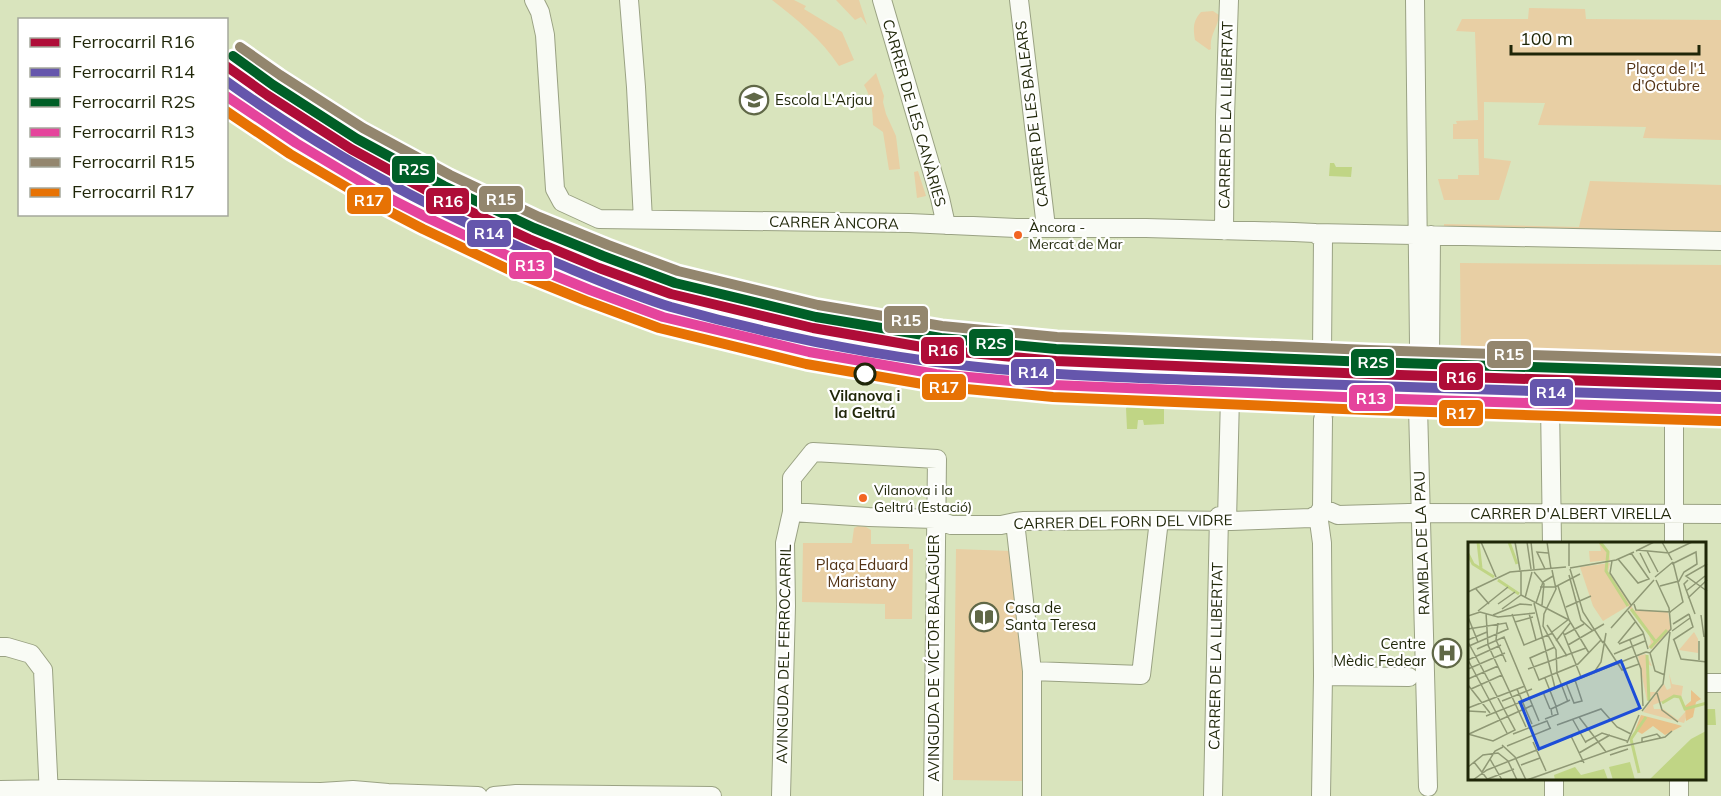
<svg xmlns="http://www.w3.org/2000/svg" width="1721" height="796" viewBox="0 0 1721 796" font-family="Mulish,sans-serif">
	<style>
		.green { fill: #e8cfa4 }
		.water { fill: #c0d585 }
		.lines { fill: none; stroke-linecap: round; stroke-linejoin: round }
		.minor-tunnel { stroke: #b4be99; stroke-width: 18; stroke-dasharray: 18 9; stroke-linecap: butt }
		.minor-casing { stroke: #9aa283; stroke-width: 20 }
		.minor { stroke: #f9fbf5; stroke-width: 18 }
		.rail-1-casing { stroke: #fff; stroke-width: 15 }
		.rail-2-casing { stroke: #fff; stroke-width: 15 }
		.rail-3-casing { stroke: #fff; stroke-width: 15 }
		.rail-4-casing { stroke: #fff; stroke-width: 15 }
		.rail-5-casing { stroke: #fff; stroke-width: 15 }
		.rail-6-casing { stroke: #fff; stroke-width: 15 }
		.rail-1 { stroke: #af0d38; stroke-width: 10 }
		.rail-2 { stroke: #6556ac; stroke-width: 10 }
		.rail-3 { stroke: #005f27; stroke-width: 10 }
		.rail-4 { stroke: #e5449c; stroke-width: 10 }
		.rail-5 { stroke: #93866e; stroke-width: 10 }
		.rail-6 { stroke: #e77204; stroke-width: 10 }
		.bus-dot { fill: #f26522; stroke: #fff; stroke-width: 2 }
		.stop-dot { fill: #fff; stroke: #1f2608; stroke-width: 3 }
		.labels { text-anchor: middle; stroke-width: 4.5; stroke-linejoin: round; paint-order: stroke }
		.bus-label { font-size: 14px; fill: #1f2608; stroke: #fff; text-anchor: start }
		.park-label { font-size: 15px; fill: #523214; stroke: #fff }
		.poi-label { font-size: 15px; fill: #1f2608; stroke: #fff; text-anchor: start }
		.street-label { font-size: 15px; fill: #1f2608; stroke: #fff }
		.stop-label { font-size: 15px; font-weight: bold; fill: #1f2608; stroke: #fff }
		.inset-river { fill: none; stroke: #c0d585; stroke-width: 3 }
		.inset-road { fill: none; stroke: #8f9875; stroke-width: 1.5 }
		.view { fill: #1d4ed8; fill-opacity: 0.15; stroke: #1d4ed8; stroke-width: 3 }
		.inset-edge { fill: none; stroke: #1f2608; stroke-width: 3 }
		.line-badge { stroke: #fff; stroke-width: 2 }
		.badge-label { font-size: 16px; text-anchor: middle; font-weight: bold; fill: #fff }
	</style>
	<rect width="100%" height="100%" fill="#d9e4bd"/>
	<!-- green -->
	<path class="green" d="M772,0H794L806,6L804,9L842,32L854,60L839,66C821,39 798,20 772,0Z
		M836,0H859L867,25L861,17L855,20Z
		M1529,8L1585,9L1586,19L1721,20V140L1643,138L1646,127L1538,125L1545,103L1484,102V158L1511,161L1499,200H1444L1438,179H1458V175H1479L1478,139H1453V124H1457L1456,121L1478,120L1475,32L1456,31L1462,19H1528Z
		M1213,11L1219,15C1218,28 1209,35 1211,49L1209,50L1195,40C1193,28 1193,21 1201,12Z
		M876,73L884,96L883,102L886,114L896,136L900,169L889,170L883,132L873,125C873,111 871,97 864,85Z
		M918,171L926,196L917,198L914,172Z
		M1590,181L1721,185V235L1444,230V224L1579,227Z
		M1460,263L1721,265V356L1461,353Z
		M858,526L866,527L871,530V544H909V549H913L912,619H885V604L802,602L803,543H852L854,528Z
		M956,549L1011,551L1023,671L1022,781L953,780Z"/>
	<!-- water -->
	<path class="water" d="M1330,163H1334L1336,167H1352L1351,177L1329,176Z
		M1128,406H1162L1164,408V424L1144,425L1143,420H1138L1137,429H1127L1126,408Z
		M1705,709H1715L1716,725H1705Z"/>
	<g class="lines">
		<!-- minor-tunnel -->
		<path class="minor-tunnel" d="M1322,353C1329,365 1330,407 1323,419
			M1418,407L1420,361"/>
		<!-- minor casing -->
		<g class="minor-casing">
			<path id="minor" d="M534,0L540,12L545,35L555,189L562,202L599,219L909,223L1016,228H1146L1294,232L1315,233L1323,239
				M629,0L636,87L643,220
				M882,0L940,198L946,225
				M1019,0L1046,227
				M1415,0L1419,344
				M1224,231L1225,116L1229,0
				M1315,233L1721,241
				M1431,235L1430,362L1721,367
				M1322,353L1323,239
				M1550,403L1552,544
				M1674,404V544
				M1418,407L1428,787
				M1322,508L1338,515L1409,513L1721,514
				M792,512L869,517L935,519L951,525H1001L1015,522L1024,521L1156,520L1231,521L1311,518L1318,514L1322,508L1323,419
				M1318,514L1322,543L1323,676L1321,796
				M1227,521L1230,396L1438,402L1721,404
				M1015,522L1032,671V796
				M0,647H7L31,654L43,670L49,796
				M1032,671L1141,675L1159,520
				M1323,676L1409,677
				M1704,683H1721
				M1679,780V796
				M0,790L63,789L321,792L353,790L388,793L478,796
				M494,796L516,794L712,796
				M781,796L786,606L785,543L792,512V478L813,452L937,459L933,796
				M1213,796L1219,516
				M1554,796V780"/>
		</g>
		<!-- minor -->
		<use href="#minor" class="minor"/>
		<!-- rail-1 casing -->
		<g class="rail-1-casing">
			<path id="rail-1" d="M226,66L267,95L351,149L439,197L529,239L599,268L671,294L813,328L939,350L1056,361L1369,374L1721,385"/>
		</g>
		<!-- rail-2 casing -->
		<g class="rail-2-casing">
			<path id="rail-2" d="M226,81C329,155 438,214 554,262C593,278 632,295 671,307C771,335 875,356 978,367C1079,378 1181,379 1283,383C1429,389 1575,393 1721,397"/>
		</g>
		<!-- rail-3 casing -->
		<g class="rail-3-casing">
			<path id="rail-3" d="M233,56L273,85L357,139L444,186L534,228L603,256L675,283L816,317L941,338L1056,349L1369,362L1721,373"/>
		</g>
		<!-- rail-4 casing -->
		<g class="rail-4-casing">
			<path id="rail-4" d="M226,96L296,143L383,195L428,218L519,261L590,290L663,317L809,352L936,374L1054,385L1368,398L1720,409"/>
		</g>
		<!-- rail-5 casing -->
		<g class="rail-5-casing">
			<path id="rail-5" d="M240,47L280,75L363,128L450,175L539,217L608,245L678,271L818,305L942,326L1057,337L1369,350L1721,361"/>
		</g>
		<!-- rail-6 casing -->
		<g class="rail-6-casing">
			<path id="rail-6" d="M226,111L290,154L377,205L423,229L514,272L586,301L659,328L806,364L934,386L1053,397L1367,410L1720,421"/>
		</g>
		<!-- rail-1 -->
		<use href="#rail-1" class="rail-1"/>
		<!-- rail-2 -->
		<use href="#rail-2" class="rail-2"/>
		<!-- rail-3 -->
		<use href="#rail-3" class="rail-3"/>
		<!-- rail-4 -->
		<use href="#rail-4" class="rail-4"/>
		<!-- rail-5 -->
		<use href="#rail-5" class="rail-5"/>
		<!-- rail-6 -->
		<use href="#rail-6" class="rail-6"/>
	</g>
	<!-- icons -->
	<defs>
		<g id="school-ring" transform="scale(1.5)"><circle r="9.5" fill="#fff" stroke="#606847" stroke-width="1.5"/><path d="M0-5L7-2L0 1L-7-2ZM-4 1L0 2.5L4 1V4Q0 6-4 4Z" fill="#606847"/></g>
		<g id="library-ring" transform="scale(1.5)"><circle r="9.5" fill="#fff" stroke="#606847" stroke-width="1.5"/><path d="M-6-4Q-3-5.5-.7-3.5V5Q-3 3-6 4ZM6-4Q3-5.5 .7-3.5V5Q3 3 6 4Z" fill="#606847"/></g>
		<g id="hospital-ring" transform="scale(1.5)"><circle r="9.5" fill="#fff" stroke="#606847" stroke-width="1.5"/><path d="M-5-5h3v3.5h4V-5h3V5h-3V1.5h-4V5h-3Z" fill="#606847"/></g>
	</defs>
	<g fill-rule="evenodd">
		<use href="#school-ring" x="754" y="100"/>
		<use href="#library-ring" x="984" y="617"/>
		<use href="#hospital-ring" x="1447" y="653"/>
	</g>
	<!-- markers -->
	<g class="bus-dot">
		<circle cx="1018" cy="235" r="5"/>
		<circle cx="863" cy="498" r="5"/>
	</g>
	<circle class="stop-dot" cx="865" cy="374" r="10"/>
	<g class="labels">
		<!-- bus labels -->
		<g class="bus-label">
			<text x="1029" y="232">Àncora -<tspan x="1029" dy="17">Mercat de Mar</tspan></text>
			<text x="874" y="495">Vilanova i la<tspan x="874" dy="17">Geltrú (Estació)</tspan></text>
		</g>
		<!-- park labels -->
		<g class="park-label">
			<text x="1666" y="74">Plaça de l'1<tspan x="1666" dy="17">d'Octubre</tspan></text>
			<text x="862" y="570">Plaça Eduard<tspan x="862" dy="17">Maristany</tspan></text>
		</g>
		<!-- poi labels -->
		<g class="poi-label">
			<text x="775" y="105">Escola L'Arjau</text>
			<text x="1005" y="613">Casa de<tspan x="1005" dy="17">Santa Teresa</tspan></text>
			<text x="1426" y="649" text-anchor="end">Centre<tspan x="1426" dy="17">Mèdic Fedear</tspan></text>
		</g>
		<!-- street labels -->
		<g class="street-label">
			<text transform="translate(914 113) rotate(74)" y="5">CARRER DE LES CANÀRIES</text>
			<text transform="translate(1032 114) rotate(-97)" y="5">CARRER DE LES BALEARS</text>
			<text transform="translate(1226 115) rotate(-89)" y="5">CARRER DE LA LLIBERTAT</text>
			<text transform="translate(834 223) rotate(1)" y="5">CARRER ÀNCORA</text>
			<text x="1571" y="519">CARRER D'ALBERT VIRELLA</text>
			<text transform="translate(1123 522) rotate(-1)" y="5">CARRER DEL FORN DEL VIDRE</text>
			<text transform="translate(1422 543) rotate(-92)" y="5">RAMBLA DE LA PAU</text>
			<text transform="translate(784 654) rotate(-89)" y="5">AVINGUDA DEL FERROCARRIL</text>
			<text transform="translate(1216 656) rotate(-89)" y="5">CARRER DE LA LLIBERTAT</text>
			<text transform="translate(934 658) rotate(-90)" y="5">AVINGUDA DE VÍCTOR BALAGUER</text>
		</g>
		<!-- stop labels -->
		<g class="stop-label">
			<text x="865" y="401">Vilanova i<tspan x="865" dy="17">la Geltrú</tspan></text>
		</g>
	</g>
	<!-- overview -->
	<g transform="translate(1468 542)">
		<rect width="238" height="238" fill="#d9e4bd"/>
		<path d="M131,0L141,9L142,18L122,20L121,9H133ZM142,21L140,30L166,68L200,70L203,88L184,107L180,105L183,101L181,93L160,64L135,79L125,64L112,25ZM226,90L230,97V111L211,108ZM178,112L184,124L179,122L178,128L182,150H188L179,159L170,114ZM201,131L204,142L215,144L213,157L219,173L216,181L175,170L196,142L199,148L203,146ZM206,155H211L218,169L210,178L195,167H186L185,163Z" fill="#e8cfa4" fill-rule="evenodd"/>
		<path d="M223,148L233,157L228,160L225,175L218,179L217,164L223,159ZM173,173L207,182L214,184L197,193L185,184L174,192L167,188Z" fill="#e9c28a"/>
		<path d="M238,189V238H181L223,197ZM162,220L167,238H145L141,225ZM107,225L113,233L136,227L140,238H87L86,233Z" fill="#c0d585"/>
		<path class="inset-river" d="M10,0L13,26M41,0L49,22M132,0L140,10L138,29L160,64M0,12L5,22L26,35M30,38L51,52M163,67L187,99M182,106L199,88M179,113L181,159M194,161L206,154L212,155L217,167L239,161M171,231L163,197L178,175"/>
		<path class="inset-road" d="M13,0L28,35M47,0L52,28M59,0L63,27M63,0L66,27M79,0L83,27M101,0V24M194,0L204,18M170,8L201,11L224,0M168,9L186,0M179,9L190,30M172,11L182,31M150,17L170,41L181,37L163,11M144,19L142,31L163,63M239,22L218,34L239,49M102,26L148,18L166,10M77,27L69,10L80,11M102,27L115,70L135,101M84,28L88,47L76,72L75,84L88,108L89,131L100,160M53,29V53M66,30L76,42L74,63M101,33L113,78L125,89M187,35L205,20M220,38L216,42L227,72M90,44L101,78L121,111M192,44L211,39L216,30L229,22L228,10L204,22M72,45H87L112,32M8,47L21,62M218,49L237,34M0,50L42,30L98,25M53,53L101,78M57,56L64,30M220,56L239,38M66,61L87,146M68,61L75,40L85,34M30,62L47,50M166,62L168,68L203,70M98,65L123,54M34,67L53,53M10,69L40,45M160,69L175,90L180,107M202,70L215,60L205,20M18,71L20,103L58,185M61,71L68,98M44,72L56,103L85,91M25,73L52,62L64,63M233,73L236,95M0,74L12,70L30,75L67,71M0,75L10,100M47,80L65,75M30,81L28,98L38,120M205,82L221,72M79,83L99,114M143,86L186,38M0,87L38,81L40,87L1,104M204,89L222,76M84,90L101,77M95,90L113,135M96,93L116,82M0,98L19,90M162,98L173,127L175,164M205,98L225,85L221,72M206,98L213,117L239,120M88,99L103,80M135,99L154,128L171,122M0,100L47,188L25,199L0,192M150,101L168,79M151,102L175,92M100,103L136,82M87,105L62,116L71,138L110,122L133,98M9,107L36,95L71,179M178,110L182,111L203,87L201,66L188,38M182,111L187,129L197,133M146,112L177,99M0,118L39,191M0,118L33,103M231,118V99M0,127L37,111M60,127L118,106M127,129L133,120L138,91M77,136L88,164M0,137L30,124M98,141L106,161L114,159L107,138M0,143L22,171M3,147L34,133M49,147L64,182M75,150L82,167M189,151L194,168L210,180M34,159L64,147M0,166L57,144M0,169L18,170M174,169L195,142L202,90M84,173L83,167L102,158M18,174L178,110M111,175L138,210M77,177L90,172L88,165M105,178L118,201M89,183L133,167L149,185L163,192M1,192L65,163M45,192L79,179L82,186M103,194L116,221M65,200L78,229M117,200L134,191L159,199M159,201L171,173M174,201V196L189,192L193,196M34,203L47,215L58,238M39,204L83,186M111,211L142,193M142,213L160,207M22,217L34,238M6,220L20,238M53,223L72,216M0,225L15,213L30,211L40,219L49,238M14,230L27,209L35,205M5,238L19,228L121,187M17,238L46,227M59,238L152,205L197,195L204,189"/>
		<path class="view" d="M153,119L172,166L71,207L52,160Z"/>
		<rect width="238" height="238" class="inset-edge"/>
	</g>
	<g class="line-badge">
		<rect x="391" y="155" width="45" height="29" rx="6" fill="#005f27"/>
		<rect x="478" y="185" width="46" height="28" rx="6" fill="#93866e"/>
		<rect x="346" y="186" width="46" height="29" rx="6" fill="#e77204"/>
		<rect x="425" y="187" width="45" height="28" rx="6" fill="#af0d38"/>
		<rect x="466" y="219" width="46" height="29" rx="6" fill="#6556ac"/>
		<rect x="508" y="251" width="45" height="29" rx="6" fill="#e5449c"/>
		<rect x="883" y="305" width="46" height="29" rx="6" fill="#93866e"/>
		<rect x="968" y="328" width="46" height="29" rx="6" fill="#005f27"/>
		<rect x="920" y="336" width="45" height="29" rx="6" fill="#af0d38"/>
		<rect x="1486" y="340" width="46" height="29" rx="6" fill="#93866e"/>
		<rect x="1350" y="348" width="45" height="29" rx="6" fill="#005f27"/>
		<rect x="1010" y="358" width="45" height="28" rx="6" fill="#6556ac"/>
		<rect x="1438" y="362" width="46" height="29" rx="6" fill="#af0d38"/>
		<rect x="921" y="373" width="46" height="28" rx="6" fill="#e77204"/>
		<rect x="1529" y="378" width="45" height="29" rx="6" fill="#6556ac"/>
		<rect x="1348" y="384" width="46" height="28" rx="6" fill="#e5449c"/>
		<rect x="1438" y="399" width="46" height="28" rx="6" fill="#e77204"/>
	</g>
	<g class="badge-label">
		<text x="414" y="175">R2S</text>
		<text x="501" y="205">R15</text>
		<text x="369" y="206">R17</text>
		<text x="448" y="207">R16</text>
		<text x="489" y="239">R14</text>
		<text x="530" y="271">R13</text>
		<text x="906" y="326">R15</text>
		<text x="991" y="349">R2S</text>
		<text x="943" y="356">R16</text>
		<text x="1509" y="360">R15</text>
		<text x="1373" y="368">R2S</text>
		<text x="1033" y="378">R14</text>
		<text x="1461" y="383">R16</text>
		<text x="944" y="393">R17</text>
		<text x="1551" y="398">R14</text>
		<text x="1371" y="404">R13</text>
		<text x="1461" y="419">R17</text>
	</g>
	<!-- legend -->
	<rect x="18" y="18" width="210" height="198" fill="#ffffff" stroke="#a5a89c" stroke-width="1.5"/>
	<rect x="30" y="38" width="30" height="9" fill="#af0d38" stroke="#a5a89c" stroke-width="1.5"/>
	<text x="72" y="48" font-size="18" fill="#1f2608">Ferrocarril R16</text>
	<rect x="30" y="68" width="30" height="9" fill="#6556ac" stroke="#a5a89c" stroke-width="1.5"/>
	<text x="72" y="78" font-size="18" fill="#1f2608">Ferrocarril R14</text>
	<rect x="30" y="98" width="30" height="9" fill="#005f27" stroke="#a5a89c" stroke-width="1.5"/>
	<text x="72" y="108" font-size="18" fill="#1f2608">Ferrocarril R2S</text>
	<rect x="30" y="128" width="30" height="9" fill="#e5449c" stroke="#a5a89c" stroke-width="1.5"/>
	<text x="72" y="138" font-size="18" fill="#1f2608">Ferrocarril R13</text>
	<rect x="30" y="158" width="30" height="9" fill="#93866e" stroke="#a5a89c" stroke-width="1.5"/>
	<text x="72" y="168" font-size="18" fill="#1f2608">Ferrocarril R15</text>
	<rect x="30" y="188" width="30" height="9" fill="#e77204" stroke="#a5a89c" stroke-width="1.5"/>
	<text x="72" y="198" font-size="18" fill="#1f2608">Ferrocarril R17</text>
	<!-- scale -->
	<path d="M1511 45v9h188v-9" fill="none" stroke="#1f2608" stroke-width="3"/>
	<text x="1520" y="45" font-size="18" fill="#1f2608" stroke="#ffffff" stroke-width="4.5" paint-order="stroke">100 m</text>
</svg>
